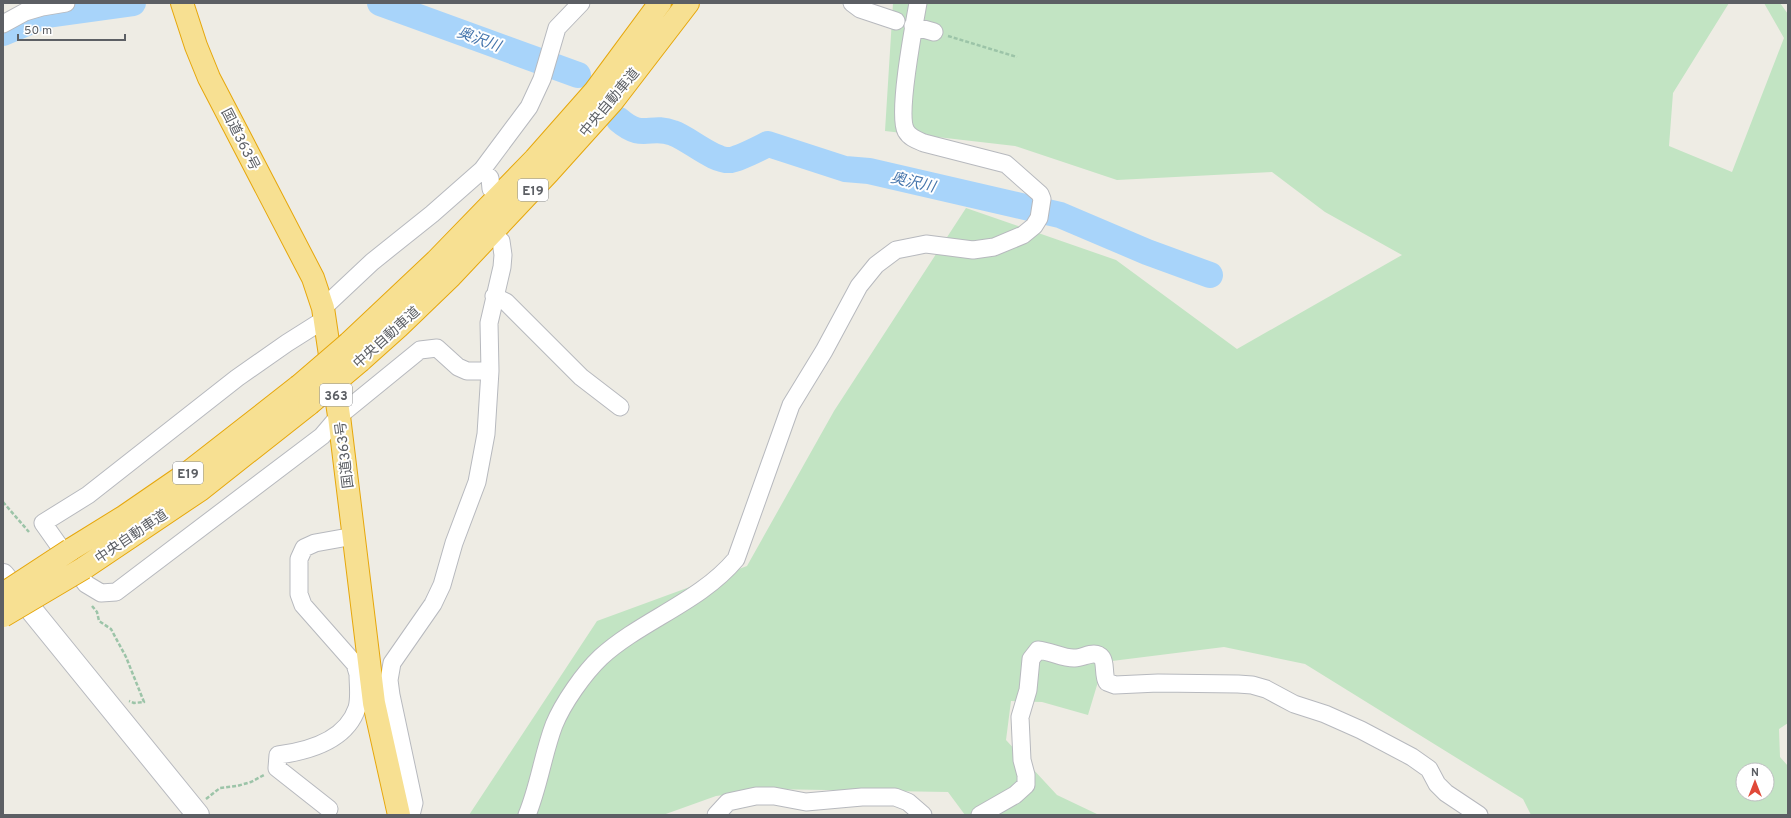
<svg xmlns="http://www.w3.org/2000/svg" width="1791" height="818" viewBox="0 0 1791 818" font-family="Overpass,'Noto Sans JP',sans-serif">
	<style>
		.green { fill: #c2e4c3; fill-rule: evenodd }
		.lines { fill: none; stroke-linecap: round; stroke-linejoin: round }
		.river { stroke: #a8d4fa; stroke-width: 26 }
		.street-casing { stroke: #b7b9be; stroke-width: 19 }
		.secondary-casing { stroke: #b8babf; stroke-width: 24 }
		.highway-casing { stroke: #e6a70c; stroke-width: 24 }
		.path { stroke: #9cc4a8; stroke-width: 2.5; stroke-dasharray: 4 2; stroke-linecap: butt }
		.street { stroke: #fff; stroke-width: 17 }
		.secondary { stroke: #fff; stroke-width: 22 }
		.highway { stroke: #f7e092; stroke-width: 22 }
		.highway-bridge-casing { stroke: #e6a70c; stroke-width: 24; stroke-linecap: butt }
		.highway-bridge { stroke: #f7e092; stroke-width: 22 }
		.labels { text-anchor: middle; stroke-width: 4; stroke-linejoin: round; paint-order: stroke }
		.shield { fill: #fff; stroke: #8d8f92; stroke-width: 1 }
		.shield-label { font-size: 13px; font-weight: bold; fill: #5c5f64 }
		.street-label { font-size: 14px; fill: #5c5f64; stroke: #fff }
		.water-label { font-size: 15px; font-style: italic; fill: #4575ac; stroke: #fff }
	</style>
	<rect width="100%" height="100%" fill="#eeece4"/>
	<!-- green -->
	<path class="green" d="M893,3H1729L1673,93L1669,146L1732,172L1784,38L1764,3H1780L1788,14V723L1779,729L1780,757L1788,766V815H1531L1523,799L1305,664L1224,647L1104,662L1088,715L1042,702L1011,701L1006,740L1057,795L1099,815H965L948,792L767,789L716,796L663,815H469L597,621L747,566L834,411L966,208L1116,260L1237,349L1402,255L1325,212L1272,172L1117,180L1015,146L885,131ZM1743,770H1767V794H1743Z"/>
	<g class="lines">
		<!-- river -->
		<path class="river" d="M380,3L578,75
			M3,33L46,15L133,3
			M619,120C643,141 650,124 673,133C690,139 714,162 731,160C741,158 758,149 768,144L845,169L869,171L1060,215L1147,252L1210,275"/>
		<!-- street casing -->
		<g class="street-casing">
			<path id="street" d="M852,3L860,9L896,21
				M3,24L25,12L42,7L66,3
				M913,26L934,32
				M482,170L490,178L491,189
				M494,296L506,302L581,377L620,407
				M323,308L372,262L432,214L482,170L529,107L542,79L557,28L581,3
				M325,319L287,343L237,378L88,495L43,523L86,584L101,593L116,592L322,436L339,416L420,350L437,348L458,367L467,371H490
				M354,536L315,543L304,548L299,559V594L303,605L355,664L358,674L369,673
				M329,809L277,768L278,755C309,751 346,741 357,708C360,698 358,684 358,674
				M411,815L414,803L391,695L389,680L392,663L433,604L442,585L454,543L477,482L486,434L490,371L489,323L502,267L503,255L501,241
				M527,815C539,786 543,754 554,725C563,703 584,673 601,657C642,620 700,602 736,559L791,405L824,351L859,286L876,265L896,250L926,244L973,250L994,247L1023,235L1034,226L1039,218L1042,199L1040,194L1006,164L924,143C917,140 910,138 906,131C897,115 914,25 918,3
				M716,815L728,802L756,796H774L806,802L862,797H895L908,802L923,815
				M980,815L1015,795L1026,785V775L1022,760L1020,717L1028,690L1031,659L1038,650C1050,651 1065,659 1075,658C1084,658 1095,649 1102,658C1106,664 1103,675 1107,682L1115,685L1158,683L1238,684L1252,685L1266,689L1294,704L1325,714L1361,730L1412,757L1429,769L1437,784L1446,793L1479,815"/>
		</g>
		<!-- secondary casing -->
		<g class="secondary-casing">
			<path id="secondary" d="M3,575L198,815"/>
		</g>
		<!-- highway casing -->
		<g class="highway-casing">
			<path id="highway" d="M182,3L196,46L209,78L313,278L323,308L339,416L374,703L399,815
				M349,343L436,261L535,159L595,91L660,3
				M360,361L398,327L451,276L549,172L612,102L688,3
				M70,550L125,516L189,472L299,386
				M84,568L200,490L309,404"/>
		</g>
		<!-- path -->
		<path class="path" d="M948,36L1017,57
			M3,502L29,532
			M92,606L97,612L99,621L111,629L126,657L144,702L134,703L129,701
			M206,799L220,788L237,786L251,782L264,775"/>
		<!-- street -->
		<use href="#street" class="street"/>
		<!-- secondary -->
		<use href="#secondary" class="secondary"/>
		<!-- highway -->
		<use href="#highway" class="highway"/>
		<!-- highway-bridge casing -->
		<g class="highway-bridge-casing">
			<path id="highway-bridge" d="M299,386L349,343
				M309,404L360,361
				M3,594L70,550
				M3,616L84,568"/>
		</g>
		<!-- highway-bridge -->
		<use href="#highway-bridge" class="highway-bridge"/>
	</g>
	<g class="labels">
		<!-- shield labels -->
		<g class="shield">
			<rect x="518" y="179" width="30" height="22" rx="3"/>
			<rect x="320" y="384" width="32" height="22" rx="3"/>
			<rect x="173" y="462" width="30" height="22" rx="3"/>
		</g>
		<g class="shield-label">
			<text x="533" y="195">E19</text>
			<text x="336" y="400">363</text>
			<text x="188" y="478">E19</text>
		</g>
		<!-- street labels -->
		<g class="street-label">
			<text transform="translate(609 102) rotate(-50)" y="5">中央自動車道</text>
			<text transform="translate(241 139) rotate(63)" y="5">国道363号</text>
			<text transform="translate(386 337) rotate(-42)" y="5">中央自動車道</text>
			<text transform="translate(344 455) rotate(-97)" y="5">国道363号</text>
			<text transform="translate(131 536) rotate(-34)" y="5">中央自動車道</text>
		</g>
		<!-- water labels -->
		<g class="water-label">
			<text transform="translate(479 39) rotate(20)" y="5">奥沢川</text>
			<text transform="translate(913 182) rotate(13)" y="5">奥沢川</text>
		</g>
	</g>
	<!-- border -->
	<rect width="1791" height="818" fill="none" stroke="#5c5f64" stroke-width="8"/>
	<!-- north arrow -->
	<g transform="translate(1755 782)"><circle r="19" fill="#ffffff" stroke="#bebfc1"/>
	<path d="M0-3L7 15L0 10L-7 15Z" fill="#e04938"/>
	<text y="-6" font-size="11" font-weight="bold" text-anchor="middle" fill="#5c5f64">N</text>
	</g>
	<!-- scale -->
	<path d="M18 34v6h107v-6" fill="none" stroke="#5c5f64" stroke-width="2"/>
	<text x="24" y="34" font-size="12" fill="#5c5f64" stroke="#ffffff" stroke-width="3" paint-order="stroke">50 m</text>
</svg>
